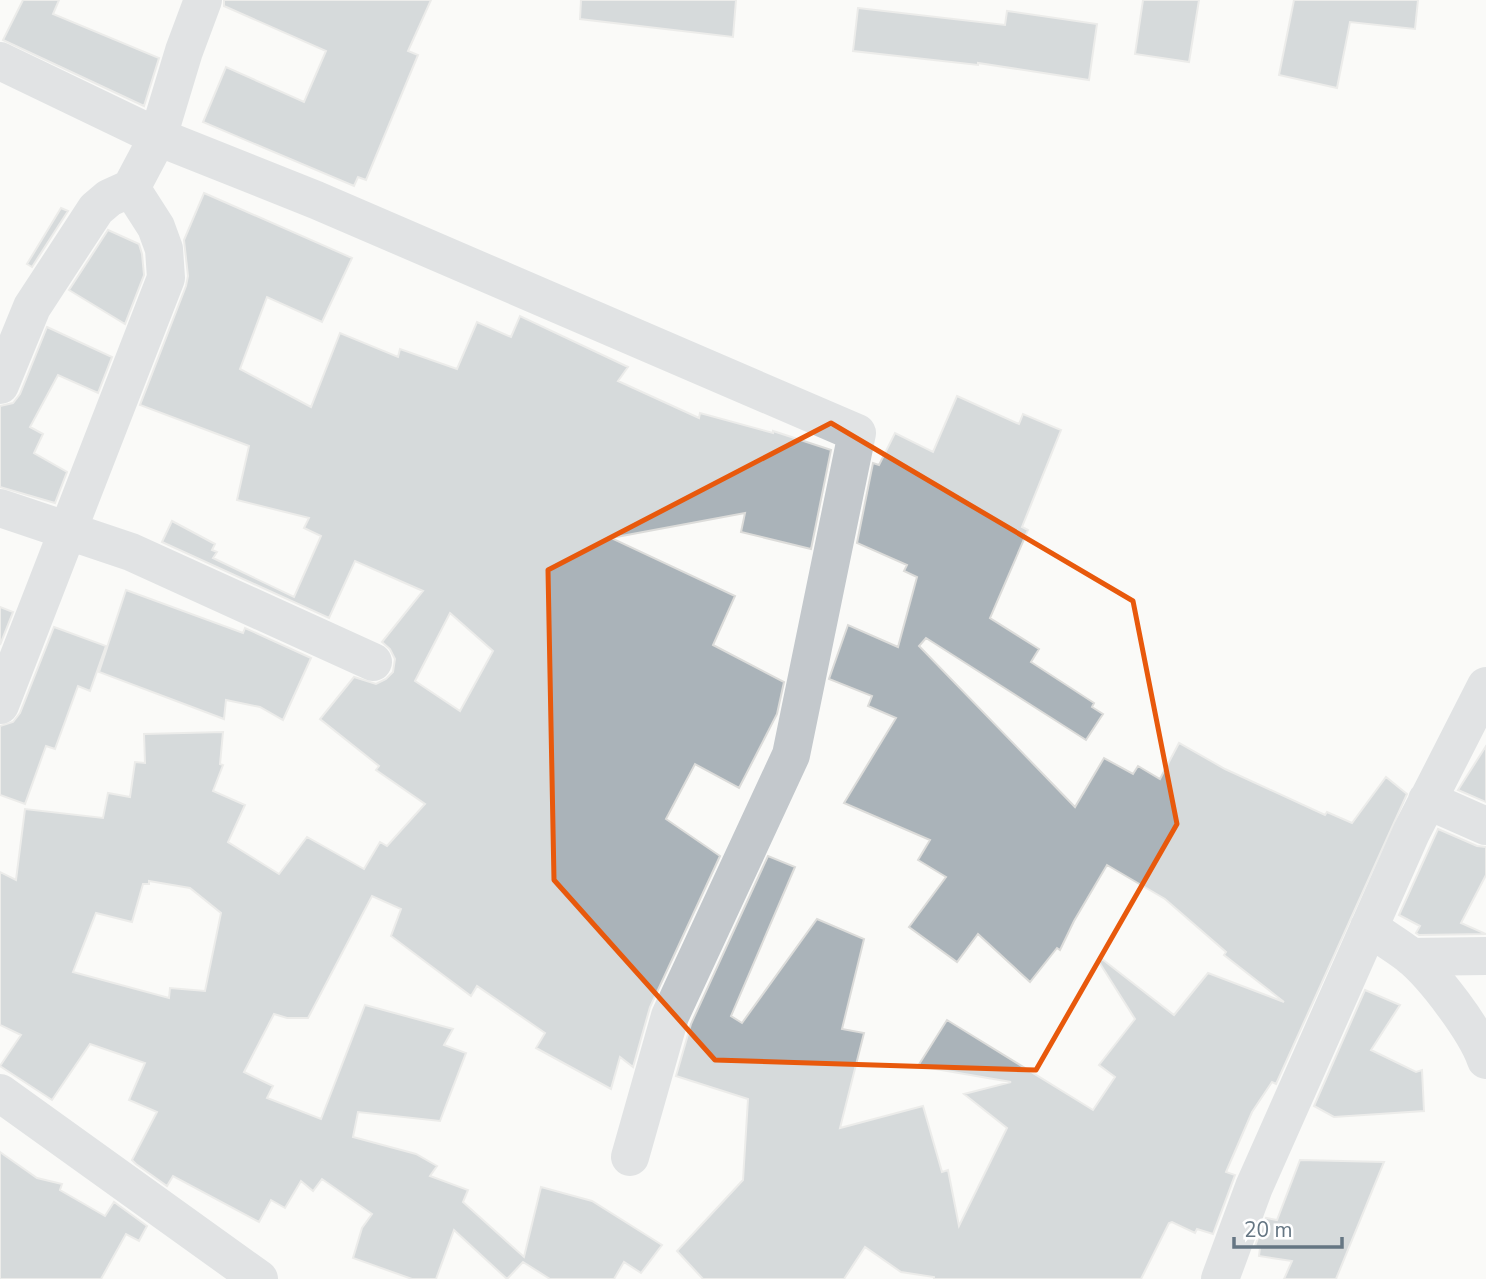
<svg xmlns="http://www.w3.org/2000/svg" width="1486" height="1279" viewBox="0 0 1486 1279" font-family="'Nunito Sans',sans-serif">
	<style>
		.building { fill: #aab3b9; stroke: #dcdcda; stroke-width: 2; fill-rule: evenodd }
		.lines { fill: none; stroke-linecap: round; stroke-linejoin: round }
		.minor { stroke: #c3c8cc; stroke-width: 38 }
		.marked { fill: none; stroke: #e8590c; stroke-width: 5; stroke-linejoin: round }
	</style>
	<rect width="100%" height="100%" fill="#fafaf8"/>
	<!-- building -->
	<path class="building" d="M23,0H59L53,14L159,58L144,106L3,40Z
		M224,0H431L408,51L418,55L366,180L358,177L354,186L203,122L226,67L304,102L326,51L224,6Z
		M581,0H736L733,37L580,19Z
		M1143,0H1199L1189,62L1135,54Z
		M1294,0H1418L1415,29L1350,22L1337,88L1279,75Z
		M858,8L1005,25L1007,11L1097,24L1089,80L978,63V65L853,51Z
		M204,193L352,258L322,322L267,297L240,369L311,407L340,333L398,357L400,349L457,369L477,322L511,337L520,316L628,367L618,381L699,418L700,413L773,433V431L831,450L811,549L741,532L745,513L611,538L735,596L713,645L784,682L777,714L739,788L695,764L666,819L720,856L650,1007L633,1067L620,1057L611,1089L536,1048L545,1033L477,986L471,996L391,936L401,909L372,896L308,1018H287L274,1014L244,1072L273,1086L267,1098L321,1119L365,1005L453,1029L444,1045L466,1053L440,1121L358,1112L353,1137L416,1154L437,1166L430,1176L468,1190L463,1202L524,1257L541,1187L592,1201L662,1245L641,1273L624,1262L614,1279H550L523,1262L507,1279L454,1230L436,1279H412L353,1258L362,1228L372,1214L322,1179L313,1191L301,1181L285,1208L271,1200L259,1222L173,1176L167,1186L136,1164L132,1160L157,1112L129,1100L145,1063L90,1044L52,1100L0,1066L21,1035L0,1025V872L16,880L25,809L103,818L108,793L130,797L135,762L145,763L144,734L223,732L220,764L223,765L213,791L245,805L228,842L279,874L307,837L364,869L380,842L387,846L425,804L376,770L379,766L320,719L354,677L376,684L386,679L393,672L395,659L390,649L382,642L423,591L355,561L329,618L162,542L172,521L215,544L212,550L217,552L213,558L294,597L321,536L304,528L309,518L237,500L249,446L140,405L186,286L188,276L184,240ZM450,613L493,651L460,711L415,681ZM149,881L190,888L221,913L205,991L170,988L169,998L73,972L96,913L132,922L143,884H149Z
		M61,208L68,211L32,267L27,264Z
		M108,230L139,244L142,254L144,275L125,324L69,290Z
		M47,327L112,357L98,393L58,375L30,427L43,434L34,453L67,472L55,503L0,487V406L13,403L20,394Z
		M957,396L1019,424L1023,414L1061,430L1022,527L1028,530L990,618L1039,649L1031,662L1094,703L1092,707L1103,714L1086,740L926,638L919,646L1075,807L1104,758L1133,774L1138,766L1160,779L1179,743L1225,769L1325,815L1327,812L1352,823L1386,777L1407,794L1276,1084L1272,1082L1252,1112L1226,1172L1235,1175L1213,1234L1197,1229L1195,1233L1172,1222L1169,1223L1141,1279H934V1277L901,1272L865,1247L844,1279H703L677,1251L743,1180L748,1099L676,1076L691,1024L768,856L795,867L731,1016L742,1023L817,919L864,939L842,1029L864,1033L840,1128L923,1106L942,1172L948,1170L959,1226L1007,1128L964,1094L1011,1082L918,1066L947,1020L1093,1110L1115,1077L1099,1065L1135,1019L1099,962L1102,959L1174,1015L1208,973L1284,1002L1224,955L1226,952L1165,899L1107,865L1074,921L1060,950L1057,948L1030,982L978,934L957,962L909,927L946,877L918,860L930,840L844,803L896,718L868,706L872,696L829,679L848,625L898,647L917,577L904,571L907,565L857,543L873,463L879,465L895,433L933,452Z
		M126,590L243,633L245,628L311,658L283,720L260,707L226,700L224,719L99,672Z
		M0,607L13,612L0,645Z
		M54,627L106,646L90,691L78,686L55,749L46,746L25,804L0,795V726L13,722L20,713Z
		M1486,746V802L1458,790Z
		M1438,829L1477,846L1486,847V875L1461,923L1486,934L1419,935L1416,933L1420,926L1399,915Z
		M1365,990L1400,1005L1371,1050L1416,1072L1422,1070L1424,1111L1334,1117L1314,1106Z
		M0,1152L37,1178L62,1184L60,1190L105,1216L114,1202L147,1226L139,1241L126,1234L101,1279H0Z
		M1300,1160L1384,1162L1336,1279H1284L1292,1261L1259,1256L1260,1248L1255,1246L1266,1218L1277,1220Z"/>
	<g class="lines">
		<!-- minor -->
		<path class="minor" d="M0,61L158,137L316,200L857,433L791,755L670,1016L630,1157
			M0,385L32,307L96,209L109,198L131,188L158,137L184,51L203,0
			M0,508L131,552L373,662
			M0,705L166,278L164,249L156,227L131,188
			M1427,800L1486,826
			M1369,927C1382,937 1396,945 1409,955C1434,975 1476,1031 1486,1060
			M1411,957L1486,956
			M0,1093L259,1279
			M1220,1279L1254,1187L1411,833L1486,686"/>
	</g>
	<!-- marked area -->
	<path d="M0 0H1486V1279H0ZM831,423L1133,601L1177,824L1036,1070L715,1060L554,880L548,570Z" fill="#fafaf8" fill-opacity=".55" fill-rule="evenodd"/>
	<path class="marked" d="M831,423L1133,601L1177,824L1036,1070L715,1060L554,880L548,570Z"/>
	<!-- scale -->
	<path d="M1234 1237v10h108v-10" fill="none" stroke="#657683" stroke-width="3.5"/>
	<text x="1244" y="1237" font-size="21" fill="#657683" stroke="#ffffff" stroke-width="5" paint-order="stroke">20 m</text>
</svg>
